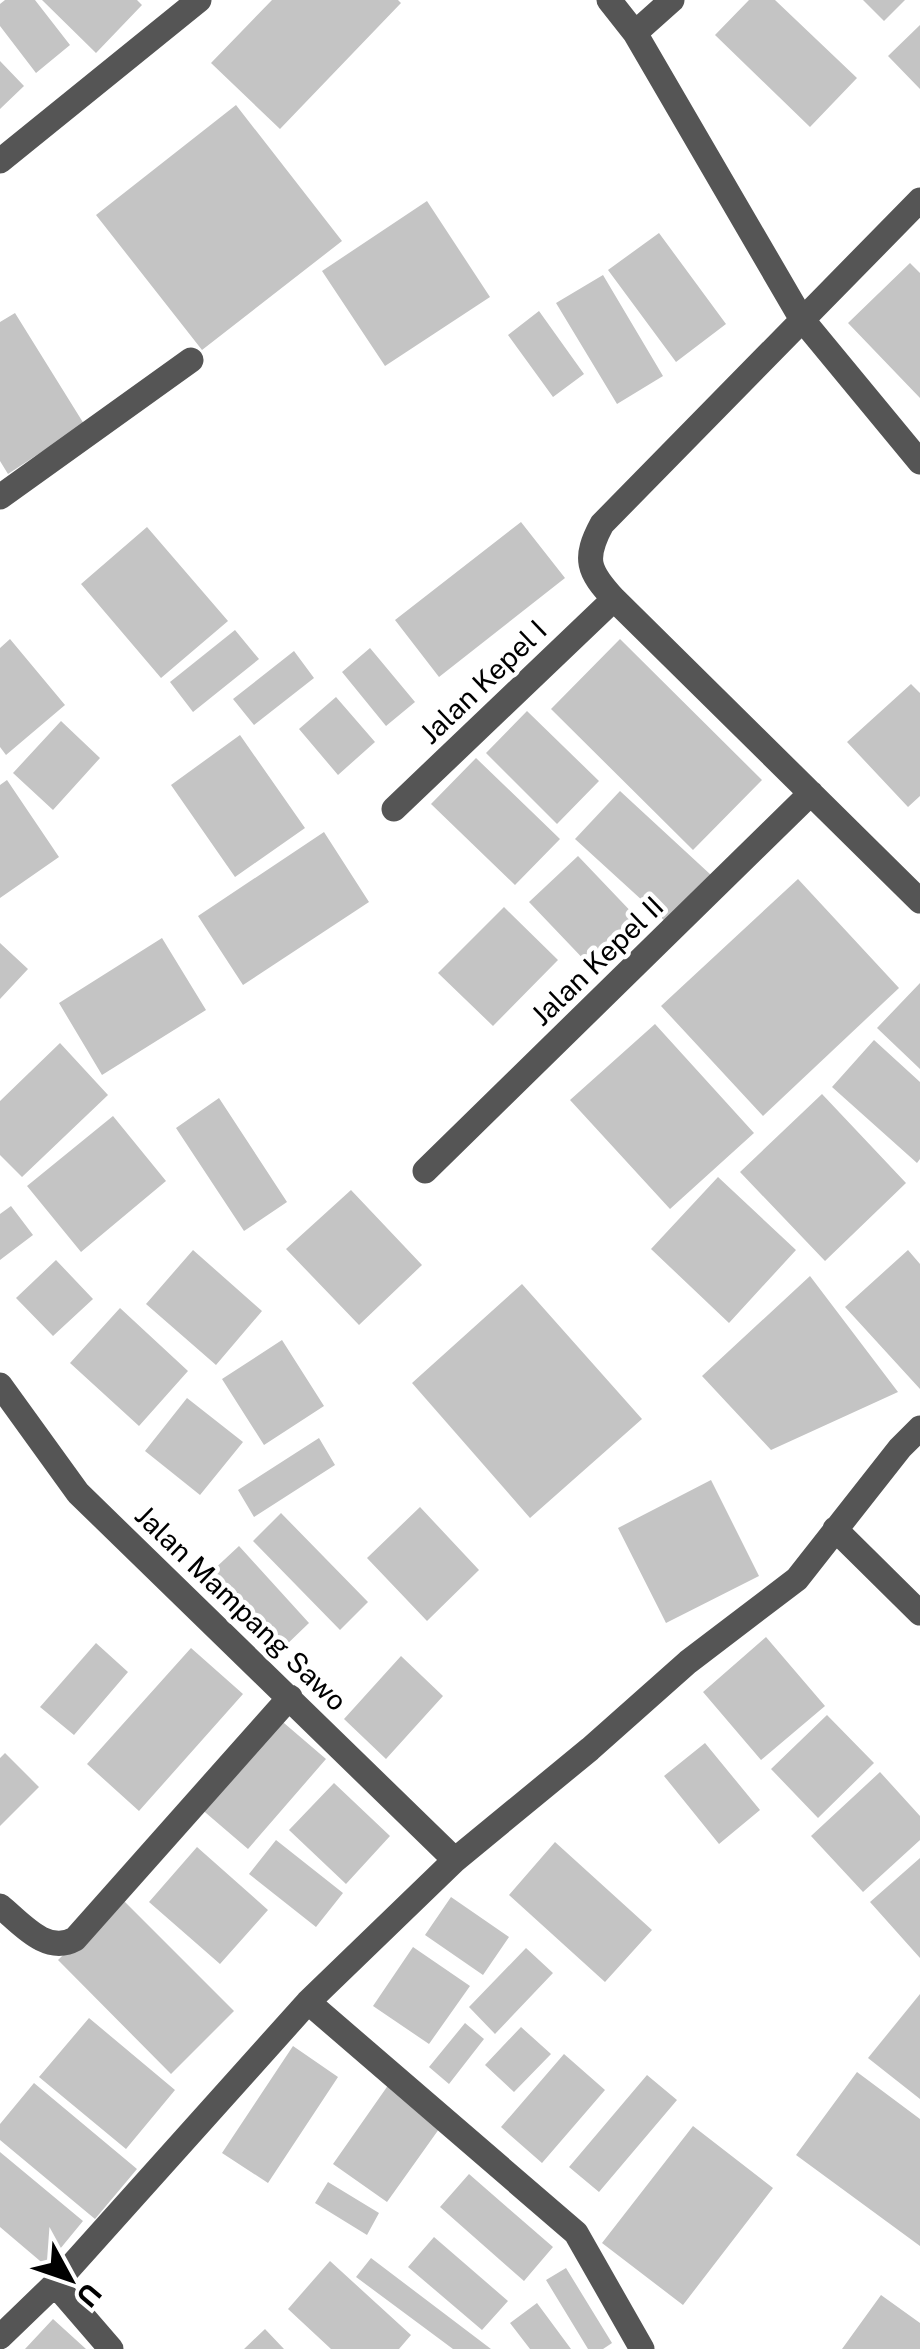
<svg xmlns="http://www.w3.org/2000/svg" width="920" height="2349" viewBox="0 0 920 2349" font-family="'Public Sans',sans-serif">
	<style>
		.building { fill: #c4c4c4 }
		.lines { fill: none; stroke-linecap: round; stroke-linejoin: round }
		.minor { stroke: #555; stroke-width: 25 }
		.labels { text-anchor: middle; stroke-width: 9; stroke-linejoin: round; paint-order: stroke }
		.street-label { font-size: 28px; fill: #000; stroke: #fff }
	</style>
	<rect width="100%" height="100%" fill="#fff"/>
	<!-- building -->
	<path class="building" d="M5,0H35L70,45L36,73L0,26V4Z
		M42,0H137L142,5L96,53Z
		M272,0H398L401,3L280,129L211,63Z
		M749,0H775L857,78L810,127L715,35Z
		M863,0H905L884,21Z
		M920,25V89L888,56Z
		M0,61L24,86L0,109Z
		M236,105L342,241L202,350L96,215Z
		M427,201L490,297L385,366L322,271Z
		M659,233L726,324L676,362L608,270Z
		M910,263L920,273V398L848,323Z
		M603,275L663,376L617,404L556,303Z
		M539,311L584,374L553,397L508,335Z
		M15,313L84,424L8,474L0,461V322Z
		M521,522L565,578L439,677L395,620Z
		M147,527L228,621L161,678L81,584Z
		M235,630L259,659L193,712L170,682Z
		M10,639L65,705L6,755L0,747V648Z
		M620,639L762,780L693,850L551,709Z
		M370,648L415,702L386,726L342,672Z
		M294,651L314,678L254,725L233,699Z
		M911,684L920,693V796L908,807L847,742Z
		M336,697L375,742L338,775L299,729Z
		M527,711L599,781L557,824L486,753Z
		M61,721L100,758L53,810L13,773Z
		M240,735L305,828L235,877L171,785Z
		M476,758L560,839L515,885L431,804Z
		M7,780L59,857L0,898V785Z
		M620,791L711,875L667,923L575,839Z
		M324,832L369,902L243,985L198,916Z
		M578,856L639,920L591,967L529,902Z
		M798,879L899,988L763,1116L661,1006Z
		M504,907L558,960L493,1026L438,973Z
		M162,938L206,1010L102,1075L59,1003Z
		M0,943L28,969L0,999Z
		M920,983V1069L877,1028Z
		M655,1024L754,1133L670,1209L570,1100Z
		M874,1040L920,1082V1159L917,1163L832,1087Z
		M60,1043L108,1095L22,1177L0,1155V1101Z
		M822,1094L906,1183L825,1261L740,1172Z
		M219,1098L287,1202L244,1231L176,1128Z
		M113,1116L166,1181L81,1252L27,1186Z
		M718,1177L796,1250L729,1323L651,1249Z
		M351,1190L422,1265L359,1325L286,1249Z
		M11,1206L33,1235L0,1260V1214Z
		M193,1250L262,1311L216,1365L146,1304Z
		M908,1250L920,1264V1389L845,1307Z
		M56,1260L93,1299L53,1336L16,1298Z
		M810,1276L898,1392L771,1450L702,1376Z
		M522,1284L642,1419L530,1518L412,1383Z
		M120,1308L188,1371L139,1426L70,1363Z
		M282,1340L324,1406L264,1445L222,1379Z
		M187,1398L243,1442L200,1495L145,1451Z
		M319,1438L335,1465L254,1517L238,1490Z
		M711,1480L759,1576L666,1623L618,1528Z
		M420,1507L479,1570L427,1621L367,1558Z
		M281,1513L368,1602L340,1630L253,1541Z
		M239,1546L309,1623L282,1649L210,1573Z
		M766,1637L825,1706L761,1760L703,1692Z
		M96,1643L128,1672L74,1735L40,1707Z
		M191,1648L243,1694L139,1811L87,1764Z
		M401,1656L443,1696L386,1759L344,1719Z
		M827,1715L874,1763L818,1818L771,1769Z
		M277,1717L326,1759L248,1849L199,1807Z
		M705,1743L760,1810L719,1844L664,1776Z
		M5,1753L39,1787L0,1826V1758Z
		M880,1772L920,1816V1840L863,1892L811,1836Z
		M334,1783L390,1836L346,1884L289,1830Z
		M276,1840L343,1893L316,1927L249,1874Z
		M555,1842L652,1930L605,1982L509,1895Z
		M197,1847L268,1910L220,1964L149,1902Z
		M920,1858V1958L870,1902Z
		M451,1897L509,1937L483,1975L425,1935Z
		M121,1898L234,2011L171,2074L58,1960Z
		M413,1947L470,1986L429,2044L373,2006Z
		M526,1948L553,1973L495,2034L469,2007Z
		M920,1994V2099L868,2058Z
		M89,2018L175,2090L126,2149L39,2077Z
		M465,2023L484,2039L449,2084L429,2067Z
		M521,2027L551,2054L514,2092L485,2065Z
		M293,2046L338,2077L268,2183L222,2153Z
		M564,2054L605,2090L542,2163L501,2127Z
		M857,2072L920,2119V2246L796,2155Z
		M647,2075L677,2100L599,2192L569,2167Z
		M34,2083L137,2169L95,2219L0,2140V2124Z
		M389,2084L444,2122L387,2202L333,2164Z
		M693,2126L773,2188L683,2305L602,2243Z
		M0,2152L83,2221L46,2266L0,2227Z
		M469,2174L553,2247L524,2281L440,2207Z
		M328,2182L379,2213L367,2235L315,2203Z
		M434,2237L508,2301L482,2330L408,2267Z
		M371,2258L491,2349H453L356,2277Z
		M330,2261L411,2335L399,2349H331L288,2309Z
		M566,2268L612,2343L603,2349H588L546,2280Z
		M881,2295L920,2323V2349H842Z
		M537,2303L571,2349H530L510,2323Z
		M53,2319L86,2349H25Z
		M265,2329L284,2349H244Z"/>
	<g class="lines">
		<!-- minor -->
		<path class="minor" d="M609,0L635,33L801,318L920,462
			M635,33L672,0
			M0,161L199,0
			M920,200L602,524C583,559 588,571 614,599L920,901
			M0,497L191,360
			M394,809L614,599
			M425,1171L811,793
			M0,1385L78,1493L455,1860
			M835,1529L920,1613
			M0,1906C21,1923 46,1955 75,1939L290,1697
			M308,2002L576,2233L642,2349
			M55,2284L111,2349
			M0,2337L55,2284L308,2002L455,1860L590,1749L688,1662L797,1579L900,1448L920,1428"/>
	</g>
	<g class="labels">
		<!-- street labels -->
		<g class="street-label">
			<text transform="translate(483 682) rotate(-44)" y="10">Jalan Kepel I</text>
			<text transform="translate(597 961) rotate(-44)" y="10">Jalan Kepel II</text>
			<text transform="translate(241 1608) rotate(44)" y="10">Jalan Mampang Sawo</text>
		</g>
	</g>
	<!-- north arrow -->
	<g transform="translate(70 2279) rotate(130)" stroke="#ffffff" stroke-width="8" paint-order="stroke">
	<path d="M0-8L18 38L0 25L-18 38Z" fill="#000000"/>
	<text y="-15" font-size="28" font-weight="bold" text-anchor="middle" fill="#000000">U</text>
	</g>
</svg>
